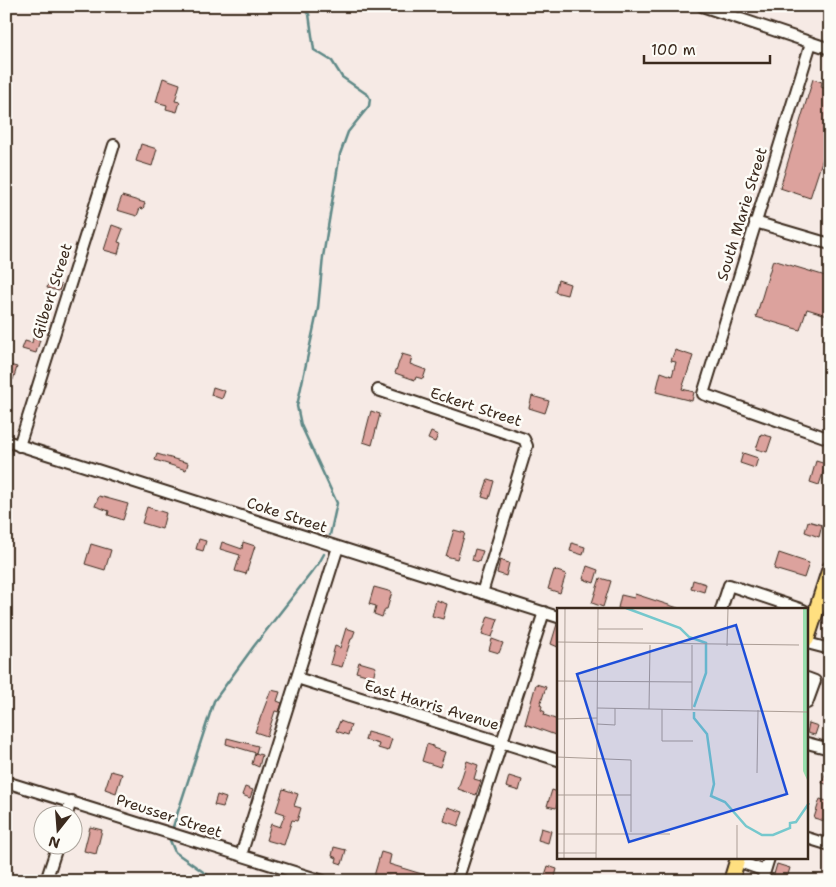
<svg xmlns="http://www.w3.org/2000/svg" width="836" height="887" viewBox="0 0 836 887" font-family="'Shantell Sans',sans-serif">
	<style>
		.lines { fill: none; stroke-linecap: round; stroke-linejoin: round }
		.stream { stroke: #5e8987; stroke-width: 2.5 }
		.building { fill: #dca29d; stroke: #3b2a1e }
		.minor-casing { stroke: #3b2a1e; stroke-width: 14 }
		.major-casing { stroke: #3b2a1e; stroke-width: 18 }
		.minor { stroke: #fdfcf7; stroke-width: 10 }
		.major { stroke: #ffdf80; stroke-width: 14 }
		.labels { text-anchor: middle; stroke-width: 5; stroke-linejoin: round; paint-order: stroke }
		.street-label { font-size: 15px; fill: #3b2a1e; stroke: #fdfcf7 }
		.inset-river { fill: none; stroke: #76c8cd; stroke-width: 2.5 }
		.inset-road { fill: none; stroke: #ab9d95; stroke-width: 1 }
		.view { fill: #1d4ed8; fill-opacity: 0.15; stroke: #1d4ed8; stroke-width: 2.5 }
		.inset-edge { fill: none; stroke: #3b2a1e; stroke-width: 2.5 }
	</style>
	<rect width="100%" height="100%" fill="#f6eae5"/>
	<filter id="ink" filterUnits="userSpaceOnUse"><feTurbulence type="fractalNoise" baseFrequency=".02" numOctaves="2"/><feDisplacementMap in="SourceGraphic" scale="10" xChannelSelector="R" yChannelSelector="G"/><feConvolveMatrix kernelMatrix="1 2 1 2 8 2 1 2 1" color-interpolation-filters="sRGB"/></filter>
	<g filter="url(#ink)">
		<g class="lines">
			<!-- stream -->
			<path class="stream" d="M301,6L302,9L309,14L314,50L332,61L342,77L368,95L370,99L369,106L348,132L340,154L323,257L318,308L297,406L301,425L337,503L330,535
				M172,830L214,701L254,646L319,563L324,554
				M170,835L169,838L175,852L216,881"/>
		</g>
		<!-- building -->
		<path class="building" d="M163,78L180,84L175,101L180,102L177,112L166,109L167,105L156,102Z
			M813,79L822,82L821,87L830,90V153L825,152L810,198L780,188Z
			M141,144L157,149L152,166L136,161Z
			M122,196L145,203L143,209L140,208L137,216L117,210Z
			M112,225L123,229L118,242L121,243L118,254L104,250Z
			M773,260L829,277L827,285H830V316L807,309L800,330L756,317Z
			M558,280L570,284L567,295L555,292Z
			M49,281L61,285L59,291L47,288Z
			M33,338L40,340L36,353L22,349L25,341L32,343Z
			M675,350L693,356L682,389L694,392L692,401L656,392L661,372L672,376L676,362L671,361Z
			M402,354L412,357L410,364L426,370L423,379L416,377L415,380L395,373Z
			M6,364L17,367L13,380L6,378Z
			M213,387L225,391L222,399L211,395Z
			M532,396L549,401L545,413L529,408Z
			M371,411L380,414L372,445L363,442Z
			M431,432L438,435L435,442L428,439Z
			M761,434L772,437L767,452L756,449Z
			M743,453L758,458L755,468L740,463Z
			M157,454L188,463L186,470L155,460Z
			M816,461L826,464L819,485L810,482Z
			M488,479L494,481L489,499L482,497Z
			M99,496L128,504L123,520L108,515L109,511L95,506Z
			M147,507L166,513L162,529L142,523Z
			M808,521L822,525L819,537L805,532Z
			M454,530L465,533L457,559L446,556Z
			M199,539L206,541L203,551L196,549Z
			M222,542L242,549L243,542L255,546L246,574L235,571L240,555L220,549Z
			M572,543L585,547L583,555L570,551Z
			M91,544L111,550L105,570L85,564Z
			M475,549L483,551L479,562L472,560Z
			M779,553L809,563L804,578L774,569Z
			M500,560L509,563L506,576L497,573Z
			M587,566L598,570L594,583L583,579Z
			M554,570L566,574L560,593L548,589Z
			M600,578L611,581L603,607L592,603Z
			M693,580L706,584L704,592L691,588Z
			M374,587L392,592L387,609H385L382,617L374,614L376,606L369,604Z
			M635,594L678,608V610H624L618,608L621,595L634,598Z
			M436,600L447,604L443,619L432,616Z
			M488,616L498,619L492,637L482,634Z
			M557,624H558V647L551,644Z
			M346,628L355,631L352,639H351L342,667L330,664L335,646L340,648Z
			M492,639L503,643L499,653L489,650Z
			M359,662L376,667L373,677L356,672Z
			M536,684L546,687L540,705L542,706L541,710L545,712L544,715L558,720V736L525,724Z
			M271,690L280,692L277,701L282,703L279,712L275,711L267,736L255,732Z
			M340,721L351,725L348,735L336,731Z
			M809,723L818,726L815,735L807,733Z
			M367,732L392,739L388,751L378,748L379,744L365,740Z
			M227,738L258,746L256,753L226,744Z
			M427,744L433,746V748L445,752L440,767L422,761Z
			M255,753L262,755L259,767L252,764Z
			M467,761L478,765L474,779L481,781L476,795L458,789Z
			M828,765H830V785L822,783Z
			M111,771L122,774L116,793L105,789Z
			M509,776L522,780L519,791L506,787Z
			M245,787L253,790L250,798L242,795Z
			M283,789L298,794L294,806L301,808L297,821L292,820L284,845L266,840L271,824L280,827L285,814L276,811Z
			M552,790L558,792V801L556,808L547,806Z
			M217,795L226,798L223,807L214,805Z
			M820,799L830,802V815L828,822L814,818Z
			M448,807L463,812L458,826L444,821Z
			M90,827L102,830L96,854L84,851Z
			M541,828L551,831L548,843L538,840Z
			M334,847L346,850L342,864L336,862L337,858L332,856Z
			M381,852L391,855L389,864L438,879V881H404L387,875L385,879L374,876Z
			M777,864L790,868L786,881H772Z
			M548,866L557,869L554,881L544,878Z"/>
		<g class="lines">
			<!-- minor casing -->
			<g class="minor-casing">
				<path id="minor" d="M702,6L830,49
					M811,43L703,394L830,439
					M755,222L830,244
					M378,390L524,439L527,446L482,593
					M6,441L558,617
					M19,446L114,145
					M721,610L729,585L803,610
					M807,643L830,649
					M297,678L558,760
					M807,678L815,681L807,703
					M807,743L830,749
					M6,782L323,881
					M67,814L71,801
					M807,838L830,845
					M241,855L338,547
					M737,861L765,871L769,858
					M46,881L58,844
					M457,881L544,612
					M762,881L765,871"/>
			</g>
			<!-- major casing -->
			<g class="major-casing">
				<path id="major" d="M807,639L830,568
					M731,881L738,858"/>
			</g>
			<!-- minor -->
			<use href="#minor" class="minor"/>
			<!-- major -->
			<use href="#major" class="major"/>
		</g>
	</g>
	<g class="labels">
		<!-- street labels -->
		<g class="street-label">
			<text transform="translate(742 214) rotate(-73)" y="5">South Marie Street</text>
			<text transform="translate(52 291) rotate(-72)" y="5">Gilbert Street</text>
			<text transform="translate(476 407) rotate(18)" y="5">Eckert Street</text>
			<text transform="translate(287 515) rotate(18)" y="5">Coke Street</text>
			<text transform="translate(432 705) rotate(17)" y="5">East Harris Avenue</text>
			<text transform="translate(169 816) rotate(18)" y="5">Preusser Street</text>
		</g>
	</g>
	<!-- overview -->
	<g transform="translate(557 608)">
		<rect width="251" height="251" fill="#f6eae5"/>
		<path d="M246,1H252L251,174L246,163Z" fill="#98dfad"/>
		<path class="inset-river" d="M69,0L123,20L132,29L149,35V65L137,99M137,104V110L150,126L157,176L154,188L168,194L189,218L205,227H216L233,220V215L239,214L252,195"/>
		<path class="inset-road" d="M41,21H86M0,34L242,37M170,38L171,0M0,73L135,74M40,100L250,104M92,101L93,37M105,101V133H136M135,101V37M0,111L40,110M40,116L58,117V100M0,149L74,152V224M200,165L201,102M0,187H74M0,226H113M0,245H39M7,251L8,0M39,251L41,0M180,251V217"/>
		<path class="view" d="M179,17L230,186L72,234L20,66Z"/>
		<rect width="251" height="251" class="inset-edge"/>
	</g>
	<!-- margin -->
	<rect width="836" height="887" fill="none" stroke="#fdfcf7" stroke-width="25"/>
	<rect x="12" y="12" width="811" height="862" fill="none" stroke="#3b2a1e" stroke-width="2" filter="url(#ink)"/>
	<!-- north arrow -->
	<g transform="translate(58 830) rotate(197)"><circle r="24" fill="#fdfcf7" stroke="#afa8a0"/>
	<path d="M0-4L9 19L0 12L-9 19Z" fill="#3b2a1e"/>
	<text y="-8" font-size="14" font-weight="bold" text-anchor="middle" fill="#3b2a1e">N</text>
	</g>
	<!-- scale -->
	<path d="M644 55v8h126v-8" fill="none" stroke="#3b2a1e" stroke-width="2.5"/>
	<text x="651" y="55" font-size="15" fill="#3b2a1e" stroke="#fdfcf7" stroke-width="4" paint-order="stroke">100 m</text>
</svg>
